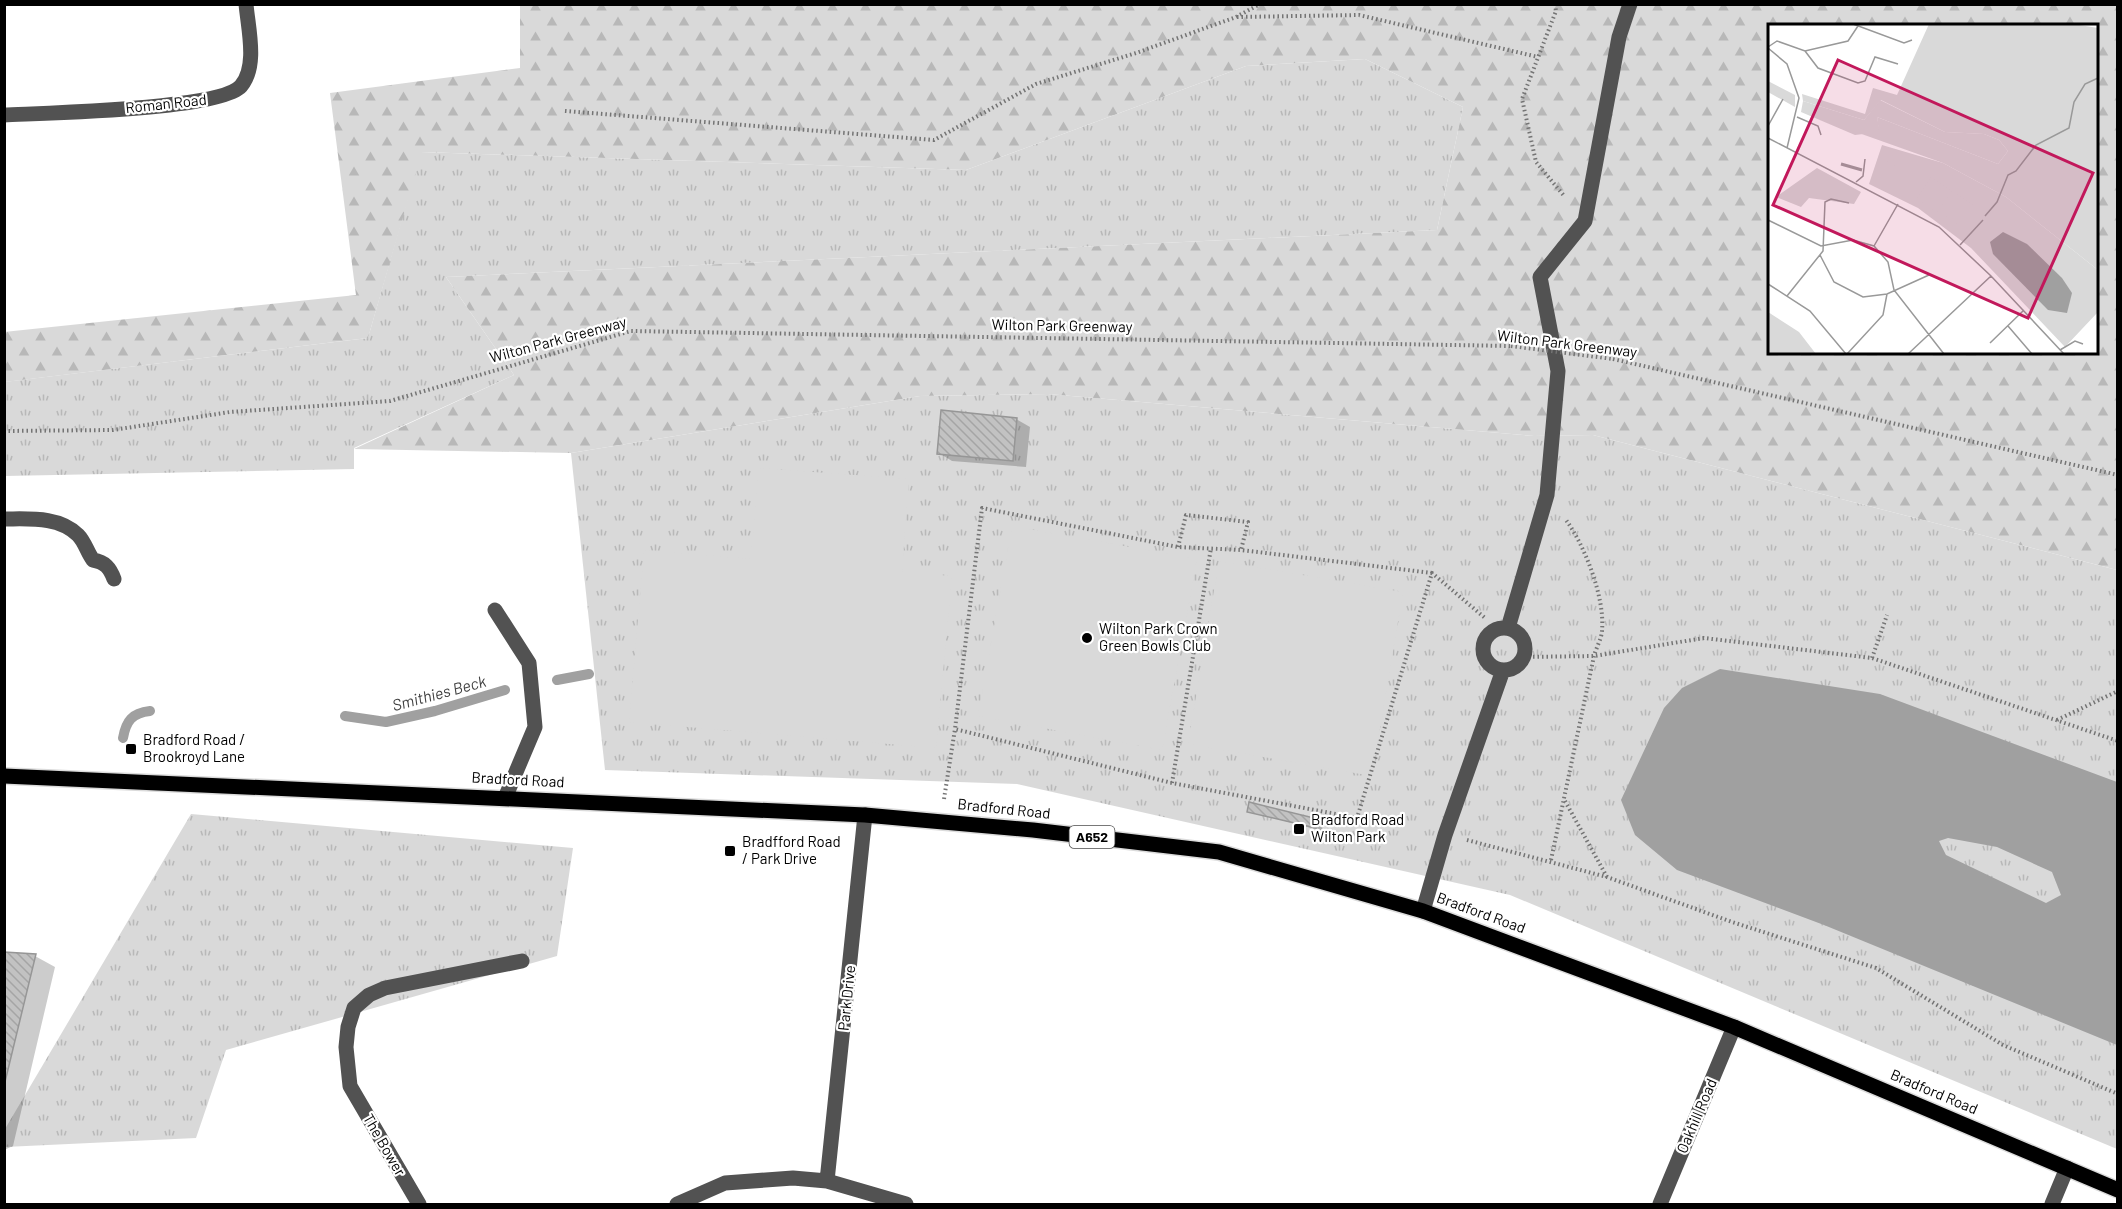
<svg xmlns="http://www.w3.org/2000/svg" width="2122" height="1209" viewBox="0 0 2122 1209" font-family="Barlow,sans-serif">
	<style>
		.grass { fill: url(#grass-tufts) }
		.forest { fill: url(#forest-firs); fill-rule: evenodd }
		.pitch { fill: #d9d9d9 }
		.water { fill: #a0a0a0; fill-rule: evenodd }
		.shadow { fill: #0003 }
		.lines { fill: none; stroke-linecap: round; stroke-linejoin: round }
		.stream { stroke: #a0a0a0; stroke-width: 10 }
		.building { fill: url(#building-back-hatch); stroke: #969696; stroke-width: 1.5 }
		.major-casing { stroke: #dbdbdb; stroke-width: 18 }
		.path { stroke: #747474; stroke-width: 4; stroke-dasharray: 1.5 3; stroke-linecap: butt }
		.minor { stroke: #525252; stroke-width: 15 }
		.major { stroke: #000; stroke-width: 15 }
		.path-bridge { stroke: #747474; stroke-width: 4; stroke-dasharray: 1.5 3; stroke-linecap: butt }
		.poi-dot { fill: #000; stroke: #fff; stroke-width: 2 }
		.labels { text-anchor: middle; stroke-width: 4.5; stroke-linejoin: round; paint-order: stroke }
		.shield { fill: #fff; stroke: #4c4c4c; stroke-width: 1.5 }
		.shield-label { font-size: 14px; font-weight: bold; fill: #000 }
		.street-label { font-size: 15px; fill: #000; stroke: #fff }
		.poi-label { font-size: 15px; fill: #000; stroke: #fff; text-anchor: start }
		.water-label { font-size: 16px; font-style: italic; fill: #414141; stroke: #fff }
		.inset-river { fill: none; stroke: #a0a0a0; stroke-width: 3 }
		.inset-road { fill: none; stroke: #999; stroke-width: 1.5 }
		.view { fill: #c2185b; fill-opacity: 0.15; stroke: #c2185b; stroke-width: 3 }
		.inset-edge { fill: none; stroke: #000; stroke-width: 3 }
	</style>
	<defs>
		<pattern id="grass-tufts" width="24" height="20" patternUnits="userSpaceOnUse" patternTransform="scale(1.5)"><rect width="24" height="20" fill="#d9d9d9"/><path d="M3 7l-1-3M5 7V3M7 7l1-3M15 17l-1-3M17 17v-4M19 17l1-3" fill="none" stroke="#b8b8b8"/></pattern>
		<pattern id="forest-firs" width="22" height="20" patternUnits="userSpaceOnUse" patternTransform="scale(1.5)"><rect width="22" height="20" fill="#d9d9d9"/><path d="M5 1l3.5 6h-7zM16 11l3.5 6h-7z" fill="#b8b8b8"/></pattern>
		<pattern id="building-back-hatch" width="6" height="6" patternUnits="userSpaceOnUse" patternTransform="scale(1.5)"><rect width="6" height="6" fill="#c2c2c2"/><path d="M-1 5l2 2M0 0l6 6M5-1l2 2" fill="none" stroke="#a5a5a5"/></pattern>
	</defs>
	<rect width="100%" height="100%" fill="#fff"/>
	<!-- grass -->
	<path class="grass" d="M1365,59L1463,107L1437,230L446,277L514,375L354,448V469L5,476L4,382L368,338L421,152L966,170L1246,66Z
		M1048,394L1534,436L1593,435L2117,570V1149L1510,895L1017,784L605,770L571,453L920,396Z
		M191,814L573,848L557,956L226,1050L196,1138L5,1147V1129Z"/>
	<!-- forest -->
	<path class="forest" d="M520,5H2117V570L1593,435L1534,436L1048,394L920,396L571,453L354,449L514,375L446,277L1437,230L1463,107L1365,59L1246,66L966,170L422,152L368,338L5,382L4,332L356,295L330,93L520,68ZM1770,26H2096V352H1770Z"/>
	<!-- pitch -->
	<path class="pitch" d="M758,468L909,479L902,572L952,576L936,748L629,722L644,550L751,559Z
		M1012,526L1197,559L1162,750L978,716Z
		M1219,561L1403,592L1372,776L1188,744Z"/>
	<!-- water -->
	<path class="water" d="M1720,669L1880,694L2117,782V1045L1824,925L1677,870L1635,835L1621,800L1664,708L1682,688ZM1948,838L1997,847L2052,872L2061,895L2046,903L1946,855L1939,841Z"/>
	<!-- shadow -->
	<path class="shadow" d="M1016,419L1030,427L1026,467L952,461L939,453Z
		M1248,811L1317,821L1323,824L1322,831Z
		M4,954L35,956L55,967L13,1146L4,1150Z"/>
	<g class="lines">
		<!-- stream -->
		<path class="stream" d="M557,680L589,674
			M345,716L386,722L435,711L505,690
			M123,738C126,721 132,713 150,711"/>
	</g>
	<!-- building -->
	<path class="building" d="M941,410L1017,418L1013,461L937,454Z
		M1249,802L1318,819L1316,828L1247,812Z
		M4,952L36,954L4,1086Z"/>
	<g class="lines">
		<!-- major casing -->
		<g class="major-casing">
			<path id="major" d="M4,776L865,815L1033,830L1219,852L1423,911L1734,1027L2118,1190"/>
		</g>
		<!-- path -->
		<path class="path" d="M1555,4L1556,11L1522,99L1536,162L1565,197
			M1237,17L1359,15L1538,57
			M565,111L934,140L1036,84L1136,53L1236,17L1260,4
			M1613,359L2118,475
			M4,431L113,430L230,412L390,401L631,331L1511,346
			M1178,547L1186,515L1248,522L1241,550
			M1432,573L1241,550L1178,547L982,508L955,729L1172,783L1357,818L1432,573L1485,618
			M1524,657L1594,656L1704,638L1872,658L2118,741
			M1872,658L1887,615
			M2057,720L2118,691
			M1172,783L1211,548
			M944,799L955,729
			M1565,801L1607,877
			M1467,840L1607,877L1732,922L1876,968L2003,1045L2118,1094
			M1551,860L1594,656C1596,648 1602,638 1602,630C1605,598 1585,546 1566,520"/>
		<!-- minor -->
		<path class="minor" d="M4,115C44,113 220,110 241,86C258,66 248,28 246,4
			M4,519C29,519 59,516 78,535C85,542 87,552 93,560C105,562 110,568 114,579
			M495,610L529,663L535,727L505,798
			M1483 649a21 21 0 1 1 42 0a21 21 0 1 1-42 0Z
			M1508,628L1547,495L1558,371L1540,277L1585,221L1619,37L1630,4
			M1423,911L1445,835L1503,670
			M827,1181L865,815
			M419,1204L350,1086L346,1047L348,1027L354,1008L369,995L385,988L522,961
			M677,1204L725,1183L793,1178L827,1181L906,1204
			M1660,1204L1734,1027
			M2052,1204L2067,1168"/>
		<!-- major -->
		<use href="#major" class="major"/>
		<!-- path-bridge -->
		<path class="path-bridge" d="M1511,346L1613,359"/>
	</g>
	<!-- markers -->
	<g class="poi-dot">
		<circle cx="1087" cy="638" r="6"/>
		<rect x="125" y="743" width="12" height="12" rx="3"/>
		<rect x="1293" y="823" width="12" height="12" rx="3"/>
		<rect x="724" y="845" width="12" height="12" rx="3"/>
	</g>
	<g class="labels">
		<!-- shield labels -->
		<rect class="shield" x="1069.5" y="826" width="45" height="22" rx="4.5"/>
		<g class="shield-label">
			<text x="1092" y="842">A652</text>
		</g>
		<!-- street labels -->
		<g class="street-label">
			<text transform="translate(166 104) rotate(-6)" y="5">Roman Road</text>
			<text transform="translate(1062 326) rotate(1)" y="5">Wilton Park Greenway</text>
			<text transform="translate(558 340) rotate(-15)" y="5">Wilton Park Greenway</text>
			<text transform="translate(1567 344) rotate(7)" y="5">Wilton Park Greenway</text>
			<text transform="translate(518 780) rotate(3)" y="5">Bradford Road</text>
			<text transform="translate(1004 809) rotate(6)" y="5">Bradford Road</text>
			<text transform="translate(1481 913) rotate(20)" y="5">Bradford Road</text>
			<text transform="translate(847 998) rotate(-84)" y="5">Park Drive</text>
			<text transform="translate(1934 1092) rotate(23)" y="5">Bradford Road</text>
			<text transform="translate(1697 1116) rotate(-67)" y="5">Oakhill Road</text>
			<text transform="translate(384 1145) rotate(60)" y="5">The Bower</text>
		</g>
		<!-- poi labels -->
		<g class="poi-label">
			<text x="1099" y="634">Wilton Park Crown<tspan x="1099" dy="17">Green Bowls Club</tspan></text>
			<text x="143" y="745">Bradford Road /<tspan x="143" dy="17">Brookroyd Lane</tspan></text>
			<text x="1311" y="825">Bradford Road<tspan x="1311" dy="17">Wilton Park</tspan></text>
			<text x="742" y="847">Bradfford Road<tspan x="742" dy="17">/ Park Drive</tspan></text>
		</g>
		<!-- water labels -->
		<g class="water-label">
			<text transform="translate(439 693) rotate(-15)" y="6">Smithies Beck</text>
		</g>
	</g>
	<!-- overview -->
	<g transform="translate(1768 24)">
		<rect width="330" height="330" fill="#fff"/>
		<path d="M0,57L27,71V83L0,68ZM112,76L177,108L216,110L231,116L240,127L230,140L109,93L112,108L87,111L33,88L35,77L96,96ZM114,121L175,139L238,173L330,246V288L297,323L203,224L150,184L101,160ZM49,144L93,168L86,180L41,174L33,183L8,173ZM0,288L31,308L48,330H0Z" fill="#d9d9d9"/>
		<path d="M161,0H305L330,4V246L238,173L175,139L88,108H111L109,93L230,140L240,127L231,116L216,110L177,108L113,76L96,96L35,77L34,70L97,90L105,64L129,71Z" fill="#d9d9d9"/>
		<path d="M136,132L154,142L148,152L153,156L142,176L107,156L118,136L130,143ZM163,153L184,167L169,188L149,174ZM186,168L207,182L193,202L173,188Z" fill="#d9d9d9"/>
		<path d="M235,208L259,220L294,254L304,269L299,289L280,286L225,230L222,218Z" fill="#a0a0a0"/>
		<path class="inset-river" d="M73,140L94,146"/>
		<path class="inset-road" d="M85,0L136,19L144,16M0,23L9,17L37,27L80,17L90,2M0,24L19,40L31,74L19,124M37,27L50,44L90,59L97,57L107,33L130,40M29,93L50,102L53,111M0,102L15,75M0,114L171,203L223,252L296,330M88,158L95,152L97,135M217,192L229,178L240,151L248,147L268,121L301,104L306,78L317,60L330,54M0,196L53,222L85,216L106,222L120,238L126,266L176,330M192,221L215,196M106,222L130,180M52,231L66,258L95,273L119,270L161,251M0,260L42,287L78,330M19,272L55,227L57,178L63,175L81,179M240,302L264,330M222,319L256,286M292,326L307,317L315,320M79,330L115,291L119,270M140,330L223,252"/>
		<path class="view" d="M70,36L325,149L260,294L5,181Z"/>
		<rect width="330" height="330" class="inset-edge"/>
	</g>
	<!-- border -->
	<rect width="2122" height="1209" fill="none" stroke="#000000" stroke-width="12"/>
</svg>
